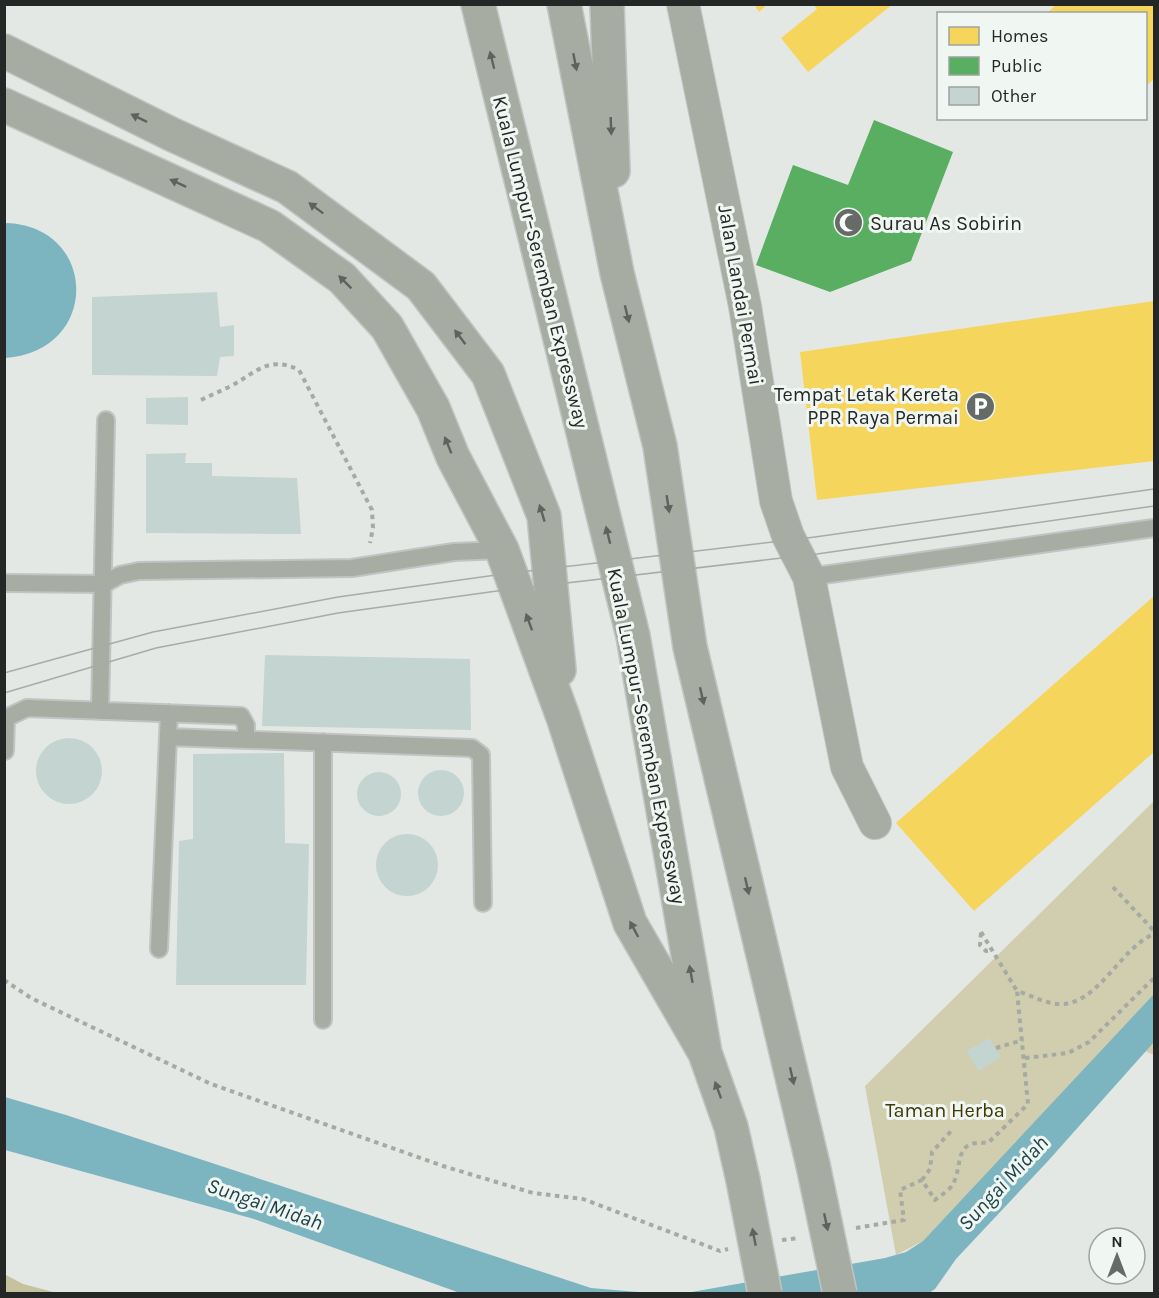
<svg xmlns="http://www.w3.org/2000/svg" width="1159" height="1298" font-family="Karla,sans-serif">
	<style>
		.green { fill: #d0ceaf }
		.forest { fill: #c5c29f }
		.water { fill: #7cb5c0 }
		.homes { fill: #f6d55c }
		.public { fill: #5aae61 }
		.building { fill: #c3d4d1 }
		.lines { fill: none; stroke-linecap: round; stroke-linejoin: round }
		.lane-casing { stroke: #c1c4c2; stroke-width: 20 }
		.street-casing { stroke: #c1c4c2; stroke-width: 34 }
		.highway-casing { stroke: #c1c4c2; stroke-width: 36 }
		.path { stroke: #a5aaa2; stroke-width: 4; stroke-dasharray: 4.5 4.5; stroke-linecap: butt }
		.lane { stroke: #a7ada2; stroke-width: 16 }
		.street { stroke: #a7ada2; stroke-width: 32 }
		.highway { stroke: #a6aca2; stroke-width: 33 }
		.tram { stroke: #a7aca5; stroke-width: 1.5 }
		.highway-bridge-casing { stroke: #c1c4c2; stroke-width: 36; stroke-linecap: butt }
		.highway-bridge { stroke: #a6aca2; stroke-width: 33 }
		.oneway { fill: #5e635d }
		.labels { text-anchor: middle; stroke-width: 6; stroke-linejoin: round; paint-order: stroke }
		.poi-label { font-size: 20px; fill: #242725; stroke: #f0f6f2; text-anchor: start }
		.street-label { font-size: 20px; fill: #242725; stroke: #f0f6f2 }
		.park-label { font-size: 20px; fill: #3f3804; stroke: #f0f6f2 }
		.water-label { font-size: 21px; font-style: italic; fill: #1d424a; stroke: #f0f6f2 }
	</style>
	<rect width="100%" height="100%" fill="#e3e8e5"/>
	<path class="green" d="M1154,801V1055L1115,1038L923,1241L896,1255L865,1086Z"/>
	<path class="forest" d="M4,1274L23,1284L57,1293H5Z"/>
	<path class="water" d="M5,223C98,225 102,351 5,358Z
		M1154,994V1042L1048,1161L956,1259L935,1289L929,1293L680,1294L885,1258L906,1252L923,1241Z
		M5,1097L66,1115L591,1288L650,1293H460L254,1219L5,1150Z"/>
	<path class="homes" d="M754,4H768L759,12Z
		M813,4H893L808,72L781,38L817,9Z
		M1057,4H1154V79L1146,86V14H1046Z
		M1154,301V461L817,500L800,352Z
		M1154,596V752L974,911L896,823Z"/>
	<path class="public" d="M874,120L953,152L911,261L830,292L756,265L793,165L848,185Z"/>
	<path class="building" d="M217,292L220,327L234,325V356L220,357L217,376L92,375V297Z
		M188,397V425L146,424V398Z
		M186,453L185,463H212V476L297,478L301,534L146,533V454Z
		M265,655L470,659L471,730L262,726Z
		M36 771a33 33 0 1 1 66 0a33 33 0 1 1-66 0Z
		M284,753L285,843L309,844L306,985H176L179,841L193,839V754Z
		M418 793a23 23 0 1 1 46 0a23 23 0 1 1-46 0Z
		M357 794a22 22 0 1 1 44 0a22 22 0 1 1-44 0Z
		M376 865a31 31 0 1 1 62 0a31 31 0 1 1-62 0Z
		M989,1038L1001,1057L979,1071L966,1051Z"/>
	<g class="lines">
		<defs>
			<path id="lane" d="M809,577L1154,528
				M4,583L104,584L120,575L139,571L352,568L454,552L502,550
				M100,711L106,420
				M168,737L472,748L481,755L483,903
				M323,742V1020
				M5,751L6,718L27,708L241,716L246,725V740
				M159,949L169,713"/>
			<path id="street" d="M683,4L745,306L776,501L788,536L809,577L847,767L875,823"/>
			<path id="highway" d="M478,4L633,636L705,1053L731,1127L743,1180
				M564,4L617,273L660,446L690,647L813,1165
				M607,4L613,171
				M4,51L171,134L287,187L421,286L488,374L544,516L559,670
				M4,105L269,226L342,278L387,327L433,408L453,457L502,550L563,717L630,923L705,1053"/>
		</defs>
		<use href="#lane" class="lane-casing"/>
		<use href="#street" class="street-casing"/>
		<use href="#highway" class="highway-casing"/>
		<path class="path" d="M201,400C211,395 221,391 231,386C257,372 269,355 299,370L372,510L373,528L370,543
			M1113,887L1154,931
			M981,932L1017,991
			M981,933L980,945L986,951L991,950
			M4,980L31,998L211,1084L443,1166L533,1193L583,1199L720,1251L728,1249
			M996,1048L1023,1040
			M1025,1058L1068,1053L1089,1042L1154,978
			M922,1180L930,1169L932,1152L953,1129
			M856,1228L904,1220L900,1190L922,1180L935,1200C940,1196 950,1190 953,1184C964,1163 952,1140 988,1143L1028,1104L1017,991C1030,995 1044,1003 1058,1004C1097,1007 1120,948 1154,934
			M782,1240L799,1238"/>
		<use href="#lane" class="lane"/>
		<use href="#street" class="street"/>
		<use href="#highway" class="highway"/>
		<path class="tram" d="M4,673L153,632L338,597L496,575L815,537L1154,489
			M4,693L156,648L338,613L497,591L817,554L1154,506"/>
		<defs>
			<path id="highway-bridge" d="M813,1165L840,1294
				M743,1180L765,1294"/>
		</defs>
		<use href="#highway-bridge" class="highway-bridge-casing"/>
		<use href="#highway-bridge" class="highway-bridge"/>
	</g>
	<defs><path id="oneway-solid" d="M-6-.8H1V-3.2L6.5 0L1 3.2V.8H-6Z" transform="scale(1.5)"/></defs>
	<g class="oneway">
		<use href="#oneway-solid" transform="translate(492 60) rotate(-104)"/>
		<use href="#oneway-solid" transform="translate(575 62) rotate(79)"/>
		<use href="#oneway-solid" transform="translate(139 118) rotate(-154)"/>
		<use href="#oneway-solid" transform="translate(611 126) rotate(88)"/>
		<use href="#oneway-solid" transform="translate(178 183) rotate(-155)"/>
		<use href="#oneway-solid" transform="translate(316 208) rotate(-143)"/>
		<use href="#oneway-solid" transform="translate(345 282) rotate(-135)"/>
		<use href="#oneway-solid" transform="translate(627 314) rotate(76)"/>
		<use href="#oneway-solid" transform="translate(460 337) rotate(-127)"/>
		<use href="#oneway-solid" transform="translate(448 445) rotate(-112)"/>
		<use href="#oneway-solid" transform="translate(668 504) rotate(81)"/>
		<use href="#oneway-solid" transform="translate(542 513) rotate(-107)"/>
		<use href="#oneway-solid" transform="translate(608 535) rotate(-104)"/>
		<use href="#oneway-solid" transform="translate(529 622) rotate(-110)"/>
		<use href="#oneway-solid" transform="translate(702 696) rotate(77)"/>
		<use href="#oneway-solid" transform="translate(747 886) rotate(77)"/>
		<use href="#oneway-solid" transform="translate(634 929) rotate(-118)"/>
		<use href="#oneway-solid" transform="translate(691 974) rotate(-100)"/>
		<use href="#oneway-solid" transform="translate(792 1076) rotate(77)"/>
		<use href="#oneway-solid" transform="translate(718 1090) rotate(-110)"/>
		<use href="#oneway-solid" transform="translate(826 1222) rotate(78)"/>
		<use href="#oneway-solid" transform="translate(754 1237) rotate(-101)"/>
	</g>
	<defs>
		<symbol id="mosque-disc" viewBox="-11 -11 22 22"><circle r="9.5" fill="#676b68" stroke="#f0f6f2"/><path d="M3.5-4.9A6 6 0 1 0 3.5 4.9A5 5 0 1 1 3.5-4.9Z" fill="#fff"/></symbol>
		<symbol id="parking-disc" viewBox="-11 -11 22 22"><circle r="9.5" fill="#676b68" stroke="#f0f6f2"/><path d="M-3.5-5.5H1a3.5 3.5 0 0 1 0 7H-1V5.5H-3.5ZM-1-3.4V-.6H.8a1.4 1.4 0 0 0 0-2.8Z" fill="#fff"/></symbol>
	</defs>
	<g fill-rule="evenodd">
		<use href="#mosque-disc" x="832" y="206" width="33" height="33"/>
		<use href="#parking-disc" x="964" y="390" width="33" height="33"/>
	</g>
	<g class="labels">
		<g class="poi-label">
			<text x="870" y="230">Surau As Sobirin</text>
			<text x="959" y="401" text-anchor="end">Tempat Letak Kereta<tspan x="959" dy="23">PPR Raya Permai</tspan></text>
		</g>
		<g class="street-label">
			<text transform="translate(541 262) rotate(76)" y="7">Kuala Lumpur–Seremban Expressway</text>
			<text transform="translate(741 295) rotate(80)" y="7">Jalan Landai Permai</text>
			<text transform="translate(647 736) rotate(79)" y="7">Kuala Lumpur–Seremban Expressway</text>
		</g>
		<g class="park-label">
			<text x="945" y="1117">Taman Herba</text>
		</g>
		<g class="water-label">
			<text transform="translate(1003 1183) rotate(-47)" y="7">Sungai Midah</text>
			<text transform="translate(265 1204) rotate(19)" y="7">Sungai Midah</text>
		</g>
	</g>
	<rect width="1159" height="1298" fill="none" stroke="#242725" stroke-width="12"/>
	<rect x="937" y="12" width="210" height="108" fill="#f0f6f2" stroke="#9ea3a0" stroke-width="1.5"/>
	<rect x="949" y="27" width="30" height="18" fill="#f6d55c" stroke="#9ea3a0" stroke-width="1.5"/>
	<text x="991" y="42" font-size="18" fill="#242725">Homes</text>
	<rect x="949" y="57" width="30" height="18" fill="#5aae61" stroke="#9ea3a0" stroke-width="1.5"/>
	<text x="991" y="72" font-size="18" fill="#242725">Public</text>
	<rect x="949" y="87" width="30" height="18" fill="#c3d4d1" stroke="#9ea3a0" stroke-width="1.5"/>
	<text x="991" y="102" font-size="18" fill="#242725">Other</text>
	<g transform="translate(1117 1256)"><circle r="28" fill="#f0f6f2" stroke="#9ea3a0" stroke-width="1.5"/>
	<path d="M0-4.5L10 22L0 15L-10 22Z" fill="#676b68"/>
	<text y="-9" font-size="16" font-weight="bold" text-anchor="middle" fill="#242725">N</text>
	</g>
</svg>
